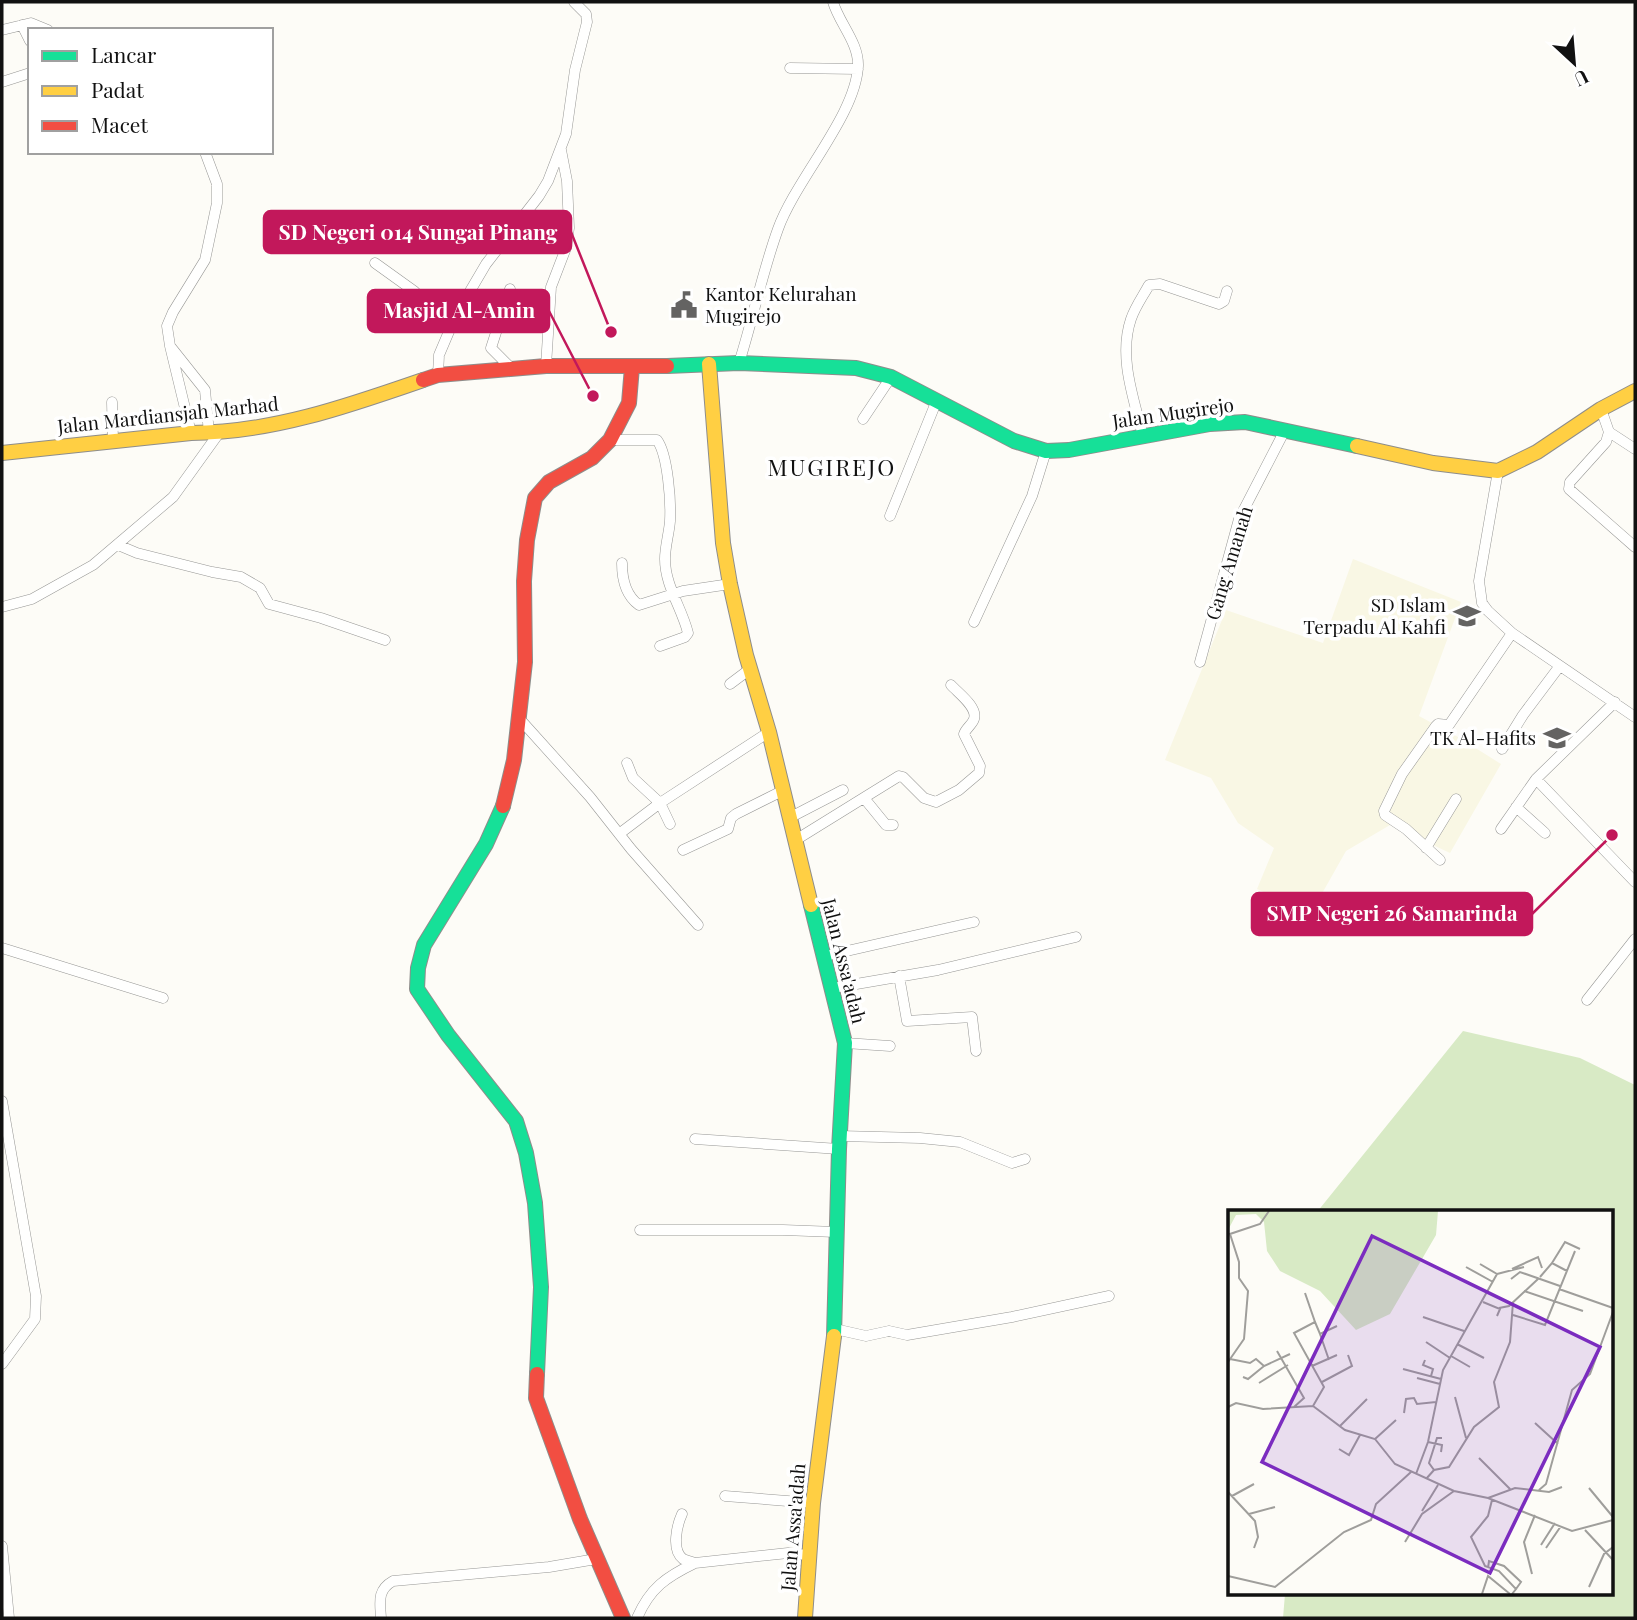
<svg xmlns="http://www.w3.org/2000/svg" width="1637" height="1620" font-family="'Playfair Display',serif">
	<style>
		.farmland { fill: #f9f7e4 }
		.forest { fill: #d8eac5 }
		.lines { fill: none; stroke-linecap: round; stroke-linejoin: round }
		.street-casing { stroke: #979795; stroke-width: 11 }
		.fast-casing { stroke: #8e8d8b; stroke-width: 16 }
		.slow-casing { stroke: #8e8d8b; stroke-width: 16 }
		.jam-casing { stroke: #8e8d8b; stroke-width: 16 }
		.street { stroke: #fffffe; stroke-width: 10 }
		.fast { stroke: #16e098; stroke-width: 14 }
		.slow { stroke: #ffcf43; stroke-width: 14 }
		.jam { stroke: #f24e42; stroke-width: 14 }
		.labels { text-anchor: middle; stroke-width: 7; stroke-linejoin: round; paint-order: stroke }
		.poi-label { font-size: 19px; fill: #111; stroke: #fff; text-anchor: end }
		.street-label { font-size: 19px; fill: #111; stroke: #fff }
		.quarter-label { font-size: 23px; letter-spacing: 2px; fill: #111; stroke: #fff }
		.inset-road { fill: none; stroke: #9f9e9b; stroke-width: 2 }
		.view { fill: #7b2cbf; fill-opacity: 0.15; stroke: #7b2cbf; stroke-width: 3.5 }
		.inset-edge { fill: none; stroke: #111; stroke-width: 3.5 }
		.leader { fill: none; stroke: #c2185b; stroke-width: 2.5 }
		.callout-dot { fill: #c2185b; stroke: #fff; stroke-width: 2.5 }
		.callout { fill: #c2185b; stroke: #c2185b; stroke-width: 2.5 }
		.callout-label { font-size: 21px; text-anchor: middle; font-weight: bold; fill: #fff }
	</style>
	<rect width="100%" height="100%" fill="#fdfcf7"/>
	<path class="farmland" d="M1353,559L1461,602L1419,716L1458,737L1501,764L1450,853L1390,825L1346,851L1311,913L1257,889L1274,848L1238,823L1211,778L1165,760L1226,610L1323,643Z"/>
	<path class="forest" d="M1463,1031L1580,1058L1635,1085V1618H1283L1285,1594H1611V1212H1317Z"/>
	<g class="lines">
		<defs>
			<path id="street" d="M22,25L30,41
				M2,30L31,23L48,30
				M790,68L858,69
				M2,82L30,73
				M375,263L414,291L451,328
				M510,289L491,348L512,369
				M170,346L205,390L209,433
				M739,363C753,319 762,273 778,229C796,179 856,115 858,66C859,43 839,23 833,2
				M546,366L551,287L566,248L569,228L567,181L561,150
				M438,375L439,355L456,315L486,264L539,196L548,181L566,134L575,70L587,22L586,14L574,2
				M112,402L113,441
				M1601,409L1609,432L1606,442L1570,482L1569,489L1635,547
				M863,419L891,377
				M1609,432L1635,449
				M191,433L170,346L167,326L173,312L205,260L217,203V184L205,152
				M1143,436C1134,399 1118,357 1131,319C1135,307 1143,296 1149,285L1160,284L1219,304L1224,301L1227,291
				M610,440H657C668,455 671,502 670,521C669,534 665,546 665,559C665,586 682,608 688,633L685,637L660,646
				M1498,471L1479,581L1482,603L1488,611L1512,633L1635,717
				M890,516L937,400
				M118,545L137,553L212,572L241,577L260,588L269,604L321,618L385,640
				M622,563C622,579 625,595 639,605L683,591L730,584
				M2,607L32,599L93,565L173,497L219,433
				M974,622L1032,496L1046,451
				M1200,662L1239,519L1285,430
				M730,684L750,669
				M518,717L590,797L631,849L698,925
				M1502,749L1523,715L1559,667
				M1536,779L1635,882
				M864,798L886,825H893
				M1516,807L1545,833
				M789,818L843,790
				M670,824L660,803L769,732
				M1501,829L1536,779L1615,702
				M619,834L660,803L633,778L627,763
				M794,841L899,776L903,777L924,798L936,802L959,790L979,773L980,766L964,734C966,728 972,725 974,719C978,707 958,693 951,685
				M1426,848L1456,799
				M683,850L728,829L731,818L736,814L782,791
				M1440,860L1406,829L1385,815L1384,811L1402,774L1436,726L1438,724L1449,725L1512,633
				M2,948L163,998
				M825,956L974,922
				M899,976L907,1021L972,1017L976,1051
				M833,988L938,970L1076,937
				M1587,1000L1635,939
				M845,1043L890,1046
				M2,1101L36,1296L35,1319L2,1364
				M840,1136L920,1138L960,1142L1012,1163L1025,1159
				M695,1139L839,1149
				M640,1230H783L836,1232
				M835,1329L866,1336L889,1331L907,1335L1012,1317L1109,1296
				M725,1496L813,1503
				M682,1514C677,1525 671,1550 683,1559C687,1561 691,1561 695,1563L788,1553L807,1555
				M2,1546L9,1618
				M381,1618C380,1602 377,1590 393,1581L549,1567L596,1559
				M637,1618C650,1588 666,1577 695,1563"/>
			<path id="fast" d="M667,366L739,363L856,368L891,377L1014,441L1046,451L1069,450L1210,424L1245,422L1357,446
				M503,806L486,844L424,945L418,968L417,989L448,1035L516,1121L526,1153L535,1203L541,1287L537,1374
				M811,905L845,1043L839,1149L834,1336"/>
			<path id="slow" d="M709,364L723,543L730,584L746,655L769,732L811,905
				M1357,446L1433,463L1498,471L1537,452L1601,409L1635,391
				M2,453L191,433C271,433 348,406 423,380
				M805,1618L813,1503L834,1336"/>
			<path id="jam" d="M423,380L438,375L546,366H667
				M503,806L514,760L525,662L524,581L527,540L535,498L549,482L592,458L610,440L629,403L632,367
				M537,1374L536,1398L580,1519L623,1618"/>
		</defs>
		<use href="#street" class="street-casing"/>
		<use href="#fast" class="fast-casing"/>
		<use href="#slow" class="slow-casing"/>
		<use href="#jam" class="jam-casing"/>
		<use href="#street" class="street"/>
		<use href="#fast" class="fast"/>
		<use href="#slow" class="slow"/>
		<use href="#jam" class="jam"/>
	</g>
	<defs>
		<symbol id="civic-bare" viewBox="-9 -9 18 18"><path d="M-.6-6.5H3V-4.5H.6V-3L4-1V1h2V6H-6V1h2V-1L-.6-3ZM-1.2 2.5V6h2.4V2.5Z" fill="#646362" stroke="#fff" stroke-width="2.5" paint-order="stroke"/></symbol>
		<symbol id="school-bare" viewBox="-9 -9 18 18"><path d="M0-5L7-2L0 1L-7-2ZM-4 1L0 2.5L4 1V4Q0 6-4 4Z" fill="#646362" stroke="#fff" stroke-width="2.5" paint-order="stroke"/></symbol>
	</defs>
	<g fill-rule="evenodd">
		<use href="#civic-bare" x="665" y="286" width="38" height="38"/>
		<use href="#school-bare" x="1448" y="597" width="38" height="38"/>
		<use href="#school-bare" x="1538" y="719" width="38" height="38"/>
	</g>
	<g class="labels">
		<g class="poi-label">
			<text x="705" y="301" text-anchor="start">Kantor Kelurahan<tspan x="705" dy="22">Mugirejo</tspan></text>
			<text x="1446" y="612">SD Islam<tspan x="1446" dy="22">Terpadu Al Kahfi</tspan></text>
			<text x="1536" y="745">TK Al-Hafits</text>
		</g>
		<g class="street-label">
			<text transform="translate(1173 413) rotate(-8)" y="7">Jalan Mugirejo</text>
			<text transform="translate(168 415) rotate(-6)" y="7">Jalan Mardiansjah Marhad</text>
			<text transform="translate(1229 563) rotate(-73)" y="7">Gang Amanah</text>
			<text transform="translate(844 961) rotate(76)" y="7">Jalan Assa'adah</text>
			<text transform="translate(793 1527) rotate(-85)" y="7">Jalan Assa'adah</text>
		</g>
		<g class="quarter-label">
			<text x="832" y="476">MUGIREJO</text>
		</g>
	</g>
	<g transform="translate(1228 1210)">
		<rect width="385" height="385" fill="#fdfcf7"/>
		<path d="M0,1H210L208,25L162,104L128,120L92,81L52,61L39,41L36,12L28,4L8,5L0,20Z" fill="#d8eac5"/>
		<path class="inset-road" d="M324,53L337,32L352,39M238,57L265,72M284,59L310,47L314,58M269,64L296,57M312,67L324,53L339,61M283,69L292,62L332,76M331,79L385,98M296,81L355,101M77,83L87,112L66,123L96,177L85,196M255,92L272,99L269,106M271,98L281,96L310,69M285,105L317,115L347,41M195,107L236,121M87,112L92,124L109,116M92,124L101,150M198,132L222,148M229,134L256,148M49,141L76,188L66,197M223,146L242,157M2,149L22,153L28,149L36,156M197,150L195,155L205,159L203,166M0,152L16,129L20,81L11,68V52L2,24L32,14L41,1M84,156L109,145M175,159L213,169M15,167L20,169L36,156L62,144M189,168L212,174M94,172L124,156L120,145M31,173L60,155M227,187L238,228M0,197L8,193L35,199L85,196L117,220L147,229L167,254L226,281L260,288L344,321L385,310M176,203L178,189L186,188L189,194L208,192M307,213L330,234M112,216L139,189M147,229L168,210M200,232L214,235L213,242M111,239L121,245L132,225M251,248L282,279M206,260L201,253L209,228H214M188,264L200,232L215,160L269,64L252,54M198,269L206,260L221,257L246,217L271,197L266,172L282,132L285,92M361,278L385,307M311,280L318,274L344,180L362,164L385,102M0,282L27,311L30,327L26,338M4,286L26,274M260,288L287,278L321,282L334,277M264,290L260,306L243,327L257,356L271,361L288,379L284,384M194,301L210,275M21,304L47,297M357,320L385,350M177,332L194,304L226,281M313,335L327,313M318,338L333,316M260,358L261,351L276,356L293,372L288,379M304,364L296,332L307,305M0,366L47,377L116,322L143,310L148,294L183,262M361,377L376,344L385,337M254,384L260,366L282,384"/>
		<path class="view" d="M144,26L372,137L262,363L34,252Z"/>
		<rect width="385" height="385" class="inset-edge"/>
	</g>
	<path class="leader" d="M611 332L571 232M593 396L549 311M1612 835L1532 914"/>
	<g class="callout-dot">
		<circle cx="611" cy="332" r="7"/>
		<circle cx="593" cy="396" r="7"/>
		<circle cx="1612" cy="835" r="7"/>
	</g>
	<g class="callout">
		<rect x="264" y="211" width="307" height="42" rx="7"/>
		<rect x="368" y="290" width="181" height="42" rx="7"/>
		<rect x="1252" y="893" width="280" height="42" rx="7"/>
	</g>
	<g class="callout-label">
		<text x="418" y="240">SD Negeri 014 Sungai Pinang</text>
		<text x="459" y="318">Masjid Al-Amin</text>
		<text x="1392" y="921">SMP Negeri 26 Samarinda</text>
	</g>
	<rect width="1637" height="1620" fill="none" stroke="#111111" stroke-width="7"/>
	<rect x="28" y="28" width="245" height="126" fill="#ffffff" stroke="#a0a0a0" stroke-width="2"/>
	<rect x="42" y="51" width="35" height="10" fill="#16e098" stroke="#a0a0a0" stroke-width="2"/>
	<text x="91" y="63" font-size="21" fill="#111111">Lancar</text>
	<rect x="42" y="86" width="35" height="10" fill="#ffcf43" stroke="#a0a0a0" stroke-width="2"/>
	<text x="91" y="98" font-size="21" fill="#111111">Padat</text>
	<rect x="42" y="121" width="35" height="10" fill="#f24e42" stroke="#a0a0a0" stroke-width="2"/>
	<text x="91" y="133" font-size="21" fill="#111111">Macet</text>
	<g transform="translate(1574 63) rotate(154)" stroke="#ffffff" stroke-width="5" paint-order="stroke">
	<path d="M0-5L12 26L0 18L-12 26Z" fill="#111111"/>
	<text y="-10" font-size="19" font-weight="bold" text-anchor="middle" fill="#111111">U</text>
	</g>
</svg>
